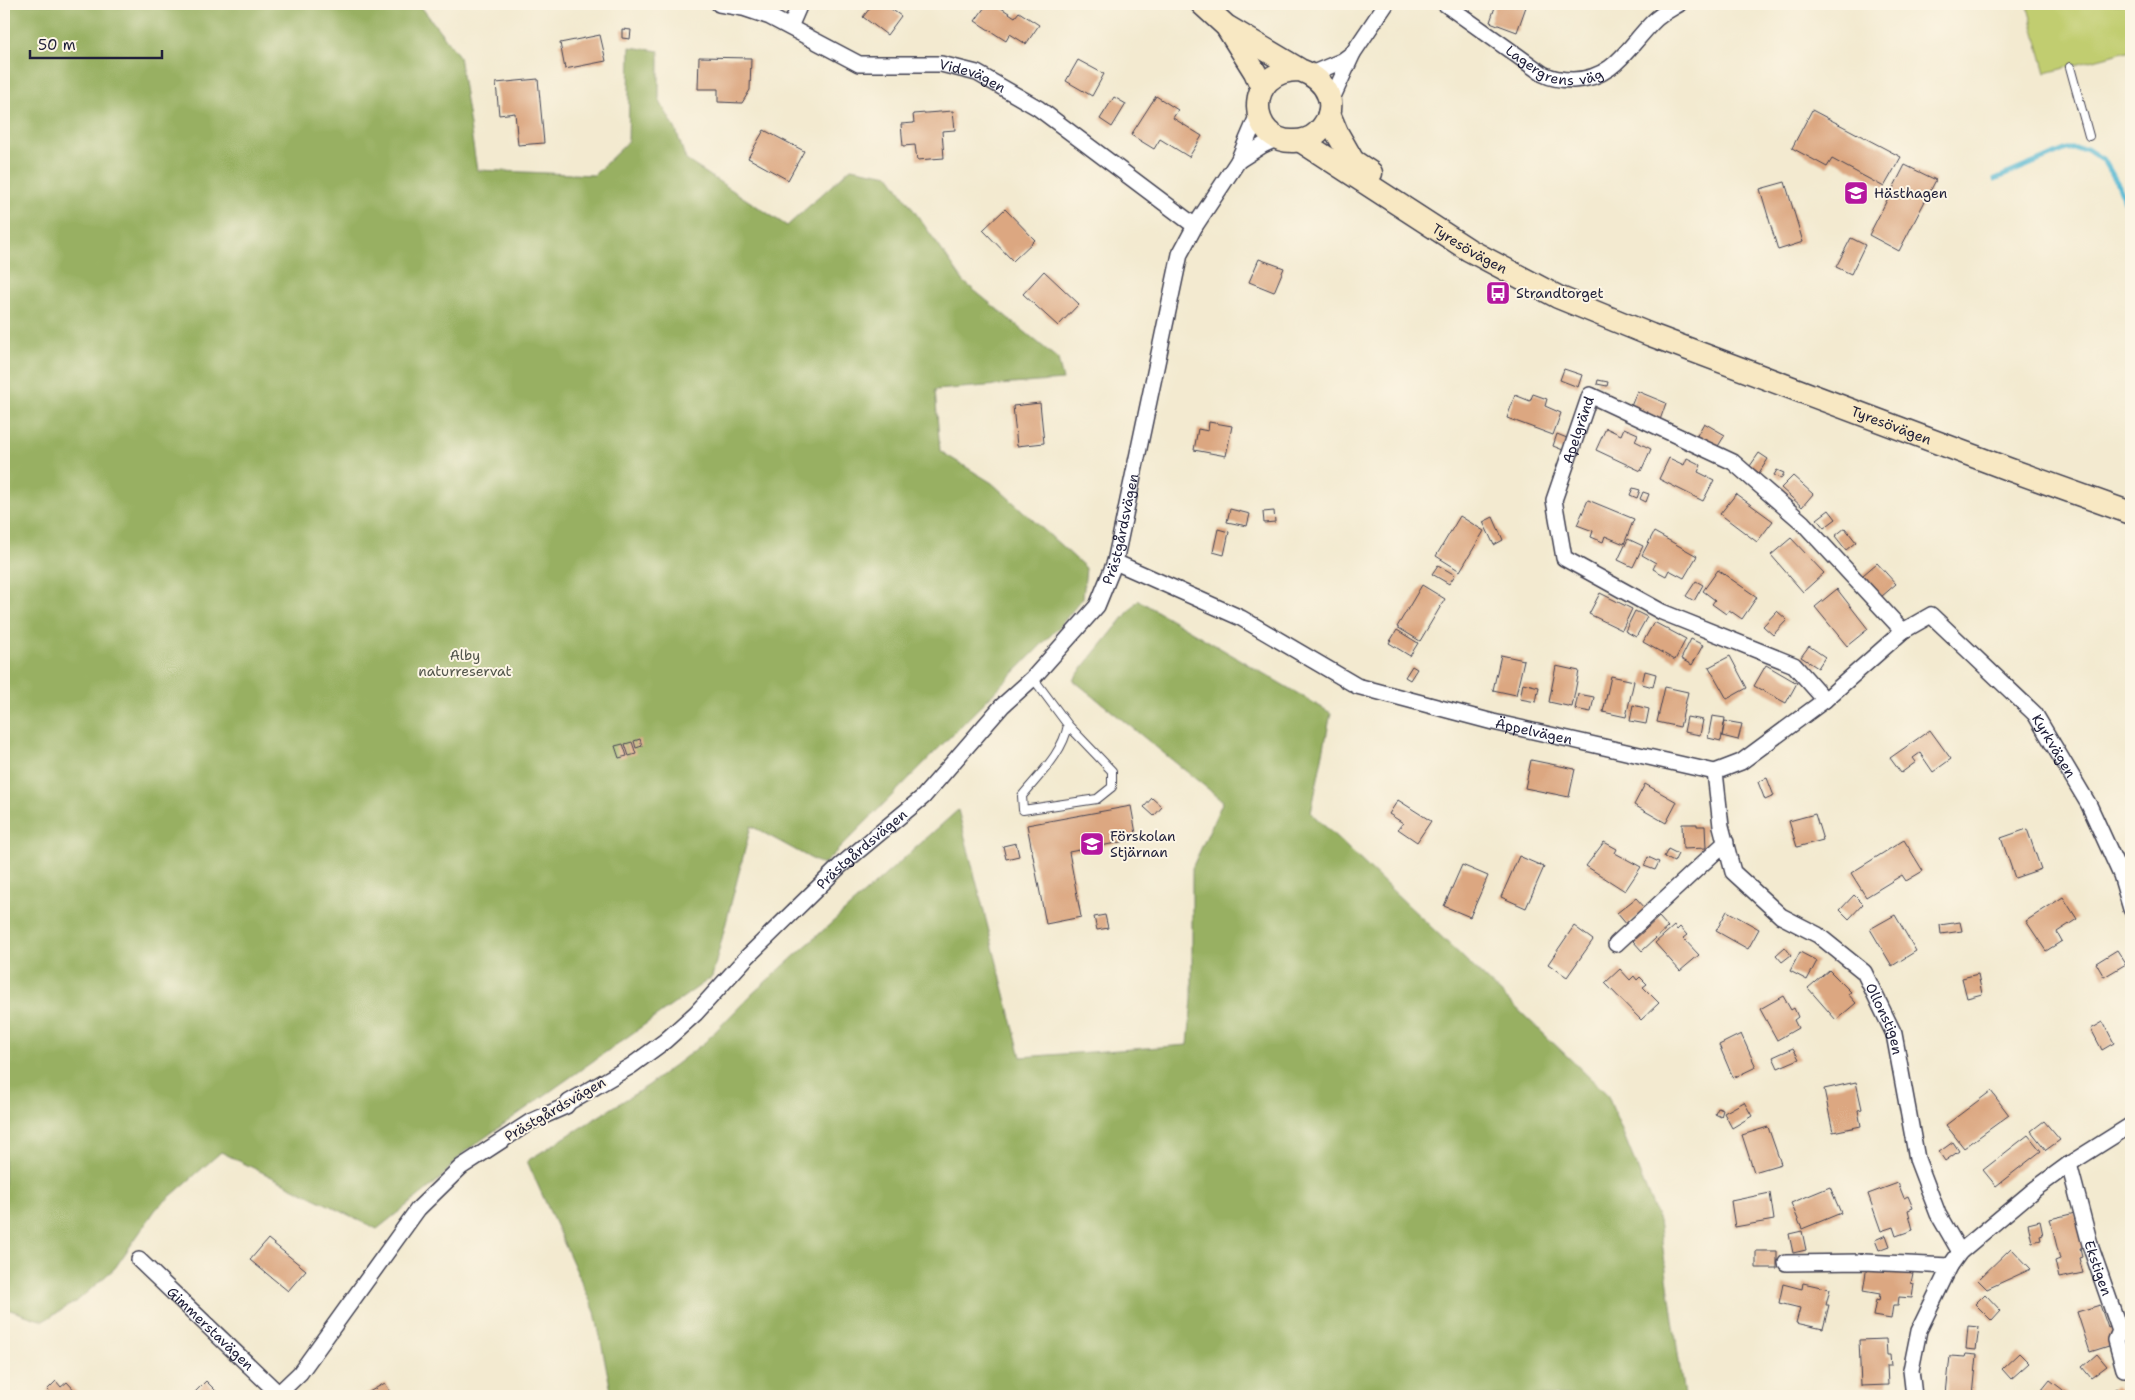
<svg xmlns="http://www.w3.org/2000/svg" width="2135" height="1400" font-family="'Shantell Sans',sans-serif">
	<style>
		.green { fill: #c1cd6f; stroke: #727855 }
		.forest { fill: #98b062; stroke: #5d694e }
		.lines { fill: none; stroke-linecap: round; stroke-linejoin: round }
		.stream { stroke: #55b8d3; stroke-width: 5 }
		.building { fill: #dca781 }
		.lane-casing { stroke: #414051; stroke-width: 10 }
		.street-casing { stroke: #414051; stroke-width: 18 }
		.secondary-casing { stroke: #414051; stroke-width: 25 }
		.lane { stroke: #fff; stroke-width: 8 }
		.street { stroke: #fff; stroke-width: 15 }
		.secondary { stroke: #f8e8c3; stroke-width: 22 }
		.labels { text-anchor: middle; stroke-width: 4; stroke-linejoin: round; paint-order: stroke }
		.street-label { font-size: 14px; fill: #22223b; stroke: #fcf5e5 }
		.poi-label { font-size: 14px; fill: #22223b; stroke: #fcf5e5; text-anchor: start }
		.park-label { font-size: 14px; fill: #52554b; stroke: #fcf5e5 }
	</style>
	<rect width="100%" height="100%" fill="#fcf5e5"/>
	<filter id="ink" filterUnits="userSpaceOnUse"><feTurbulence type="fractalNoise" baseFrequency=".02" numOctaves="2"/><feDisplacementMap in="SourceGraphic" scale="10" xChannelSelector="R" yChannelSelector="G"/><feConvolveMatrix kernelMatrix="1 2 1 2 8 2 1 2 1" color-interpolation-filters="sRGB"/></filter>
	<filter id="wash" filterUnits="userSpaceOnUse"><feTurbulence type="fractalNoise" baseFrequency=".0096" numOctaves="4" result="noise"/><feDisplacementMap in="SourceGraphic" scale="20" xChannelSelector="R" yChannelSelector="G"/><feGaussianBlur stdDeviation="1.12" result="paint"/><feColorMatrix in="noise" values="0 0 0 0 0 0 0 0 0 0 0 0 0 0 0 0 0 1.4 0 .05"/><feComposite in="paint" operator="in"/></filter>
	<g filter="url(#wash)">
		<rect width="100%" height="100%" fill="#f3ead0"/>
		<path class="green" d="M2027,4H2131V50L2046,73Z"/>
		<path class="forest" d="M4,4H419L459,56L477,170L594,175L628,142L630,47L659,51V100L676,130L686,160L787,226L851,168L889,175L964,282L1058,359L1063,380L935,390L940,451L992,483L1086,568L1083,598L1059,627L823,865L751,826L712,977L463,1153L439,1180L377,1229L221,1152L156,1209L115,1268L77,1301L43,1321L4,1308Z
			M1138,600L1331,713L1311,813L1607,1094L1659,1221L1684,1396H612L595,1312L527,1161L649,1085L705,1042L752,994L958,810L1021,1057L1188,1045L1192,999V868L1223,801L1073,680Z"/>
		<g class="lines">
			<path class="stream" d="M1995,179L2067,149H2087L2104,160L2119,186L2131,217"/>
		</g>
		<g id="blocks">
			<path class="building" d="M873,4H884L901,16L887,35L863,17Z
				M987,4H995L1015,17L1019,12L1039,25L1026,44L1010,34L1006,41L975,21Z
				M1496,4H1527L1517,32L1490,22Z
				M622,29L631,30L630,39L622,38Z
				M600,35L606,61L565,69L560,43Z
				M699,57L751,58L750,90L742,103L718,102V89H698Z
				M1078,60L1104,74L1092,96L1066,81Z
				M538,79L544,143L518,145L515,113L499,115L496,83Z
				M1156,96L1178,110L1173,118L1202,136L1189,157L1160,139L1154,149L1131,135Z
				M1114,97L1126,104L1112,127L1100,119Z
				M1812,110L1901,157L1884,187L1832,159L1827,167L1792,148Z
				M953,111L955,130L942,131L944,158L917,160L915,145L903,146L901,124L914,123L913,114Z
				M764,130L804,151L788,180L748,158Z
				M1905,165L1936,180L1899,251L1869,235Z
				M1785,182L1803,242L1778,250L1760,189Z
				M1005,209L1035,240L1013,261L983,230Z
				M1851,238L1865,245L1851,274L1836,267Z
				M1259,259L1284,268L1274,292L1249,282Z
				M1044,271L1079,304L1058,326L1023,294Z
				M1564,369L1582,375L1578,387L1560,380Z
				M1598,380L1608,382L1607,386L1597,384Z
				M1637,391L1666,403L1660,420L1630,409Z
				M1533,394L1547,399L1545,406L1561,413L1553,435L1507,418L1515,395L1530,401Z
				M1040,403L1044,443L1017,446L1013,406Z
				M1209,422L1232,426L1226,456L1194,450L1198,429L1208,431Z
				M1704,423L1725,435L1715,451L1695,439Z
				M1606,428L1621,435L1624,428L1638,434L1635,441L1651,449L1641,471L1596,450Z
				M1557,434L1567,438L1563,450L1553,446Z
				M1759,453L1768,459L1759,473L1750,466Z
				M1669,458L1684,465L1687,458L1701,465L1698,472L1714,480L1703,501L1659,479Z
				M1777,470L1784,473L1781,479L1774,475Z
				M1793,476L1813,494L1802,507L1781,488Z
				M1633,488L1640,490L1637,498L1630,495Z
				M1643,492L1649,494L1646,502L1640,499Z
				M1736,494L1773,521L1757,542L1720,514Z
				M1588,500L1634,519L1624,544L1605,536L1603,542L1591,537L1593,531L1577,525Z
				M1230,509L1250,514L1247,526L1227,522Z
				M1829,510L1836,519L1824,528L1817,519Z
				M1274,511L1275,522L1264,523L1263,512Z
				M1460,516L1484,531L1460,571L1436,556Z
				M1493,517L1503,540L1494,545L1483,522Z
				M1845,528L1856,542L1846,550L1835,536Z
				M1218,529L1229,532L1224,555L1213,552Z
				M1654,532L1697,556L1684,578L1669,570L1666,576L1653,569L1656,563L1642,555Z
				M1791,538L1824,573L1803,592L1771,555Z
				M1628,539L1643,546L1633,567L1618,560Z
				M1877,563L1896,584L1881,597L1863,575Z
				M1438,565L1455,575L1449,584L1432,574Z
				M1718,570L1757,597L1742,619L1729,610L1726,614L1712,604L1715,600L1703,591Z
				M1696,581L1703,585L1694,601L1686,596Z
				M1422,585L1445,599L1420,641L1397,627Z
				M1837,589L1868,629L1847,646L1815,607Z
				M1600,593L1632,609L1622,630L1589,614Z
				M1635,611L1647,617L1636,637L1625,631Z
				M1777,611L1787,620L1773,635L1763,626Z
				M1654,622L1686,639L1675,660L1643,642Z
				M1397,630L1418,643L1410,656L1389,643Z
				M1691,639L1703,645L1692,665L1681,659Z
				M1809,646L1825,657L1818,668L1801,657Z
				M1501,655L1524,660L1516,695L1493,690Z
				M1730,656L1747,688L1727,699L1709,667Z
				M1766,665L1797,683L1786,703L1754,686Z
				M1412,666L1417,669L1410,680L1405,677Z
				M1556,666L1579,671L1572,707L1549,702Z
				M1645,671L1656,674L1653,687L1642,684Z
				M1611,676L1634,681L1626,717L1603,712Z
				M1523,683L1539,687L1536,702L1520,699Z
				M1665,687L1688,692L1680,727L1657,722Z
				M1578,694L1594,697L1591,712L1575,709Z
				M1633,705L1649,709L1646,724L1630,721Z
				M1712,716L1725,718L1721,741L1708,738Z
				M1687,717L1703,720L1700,735L1684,732Z
				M1725,721L1742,724L1738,740L1722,736Z
				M1930,730L1951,759L1933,772L1920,753L1913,758L1916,762L1901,773L1890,758Z
				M640,739L642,746L636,748L634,741Z
				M632,742L636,754L629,756L625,744Z
				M623,744L627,756L619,758L615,746Z
				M1531,760L1575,769L1569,797L1525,788Z
				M1767,778L1774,796L1765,800L1758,782Z
				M1645,784L1677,802L1666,823L1634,805Z
				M1152,798L1162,807L1154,816L1144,807Z
				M1398,800L1431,821L1417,842L1398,829L1403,823L1389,814Z
				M1131,806L1137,839L1069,852L1081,917L1046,924L1027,825Z
				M1815,814L1823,840L1797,847L1789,821Z
				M1682,824H1697V826H1705L1706,848L1683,849Z
				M2027,829L2041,869L2015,878L2001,838Z
				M1904,840L1923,871L1906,881L1902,875L1866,897L1851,873Z
				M1604,842L1617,849L1615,853L1641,867L1625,891L1586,866Z
				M1016,843L1019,856L1006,859L1003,846Z
				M1668,849L1678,854L1674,862L1664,857Z
				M1519,856L1544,867L1526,908L1501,897Z
				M1648,857L1659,862L1655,870L1644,866Z
				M1462,865L1488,876L1470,917L1444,906Z
				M1854,895L1863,904L1849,919L1840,910Z
				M2063,897L2077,919L2057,932L2062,941L2046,951L2026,921Z
				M1636,898L1646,909L1627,925L1617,913Z
				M1727,911L1759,929L1748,949L1716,931Z
				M1105,915L1108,928L1097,930L1094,917Z
				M1895,915L1916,951L1892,966L1870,929Z
				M1659,917L1668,927L1642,951L1633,941Z
				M1960,922L1962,931L1941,934L1940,925Z
				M1574,926L1593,940L1567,977L1548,964Z
				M1674,926L1677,930L1680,927L1687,935L1683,938L1699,955L1680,971L1655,943Z
				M1785,947L1791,955L1782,962L1776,955Z
				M2117,950L2126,964L2104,977L2096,963Z
				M1800,952L1817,961L1807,980L1790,971Z
				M1620,969L1630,980L1634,976L1637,980L1640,977L1647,984L1643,987L1659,1003L1641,1020L1605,983Z
				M1829,970L1851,992L1848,994L1856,1003L1836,1020L1808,988Z
				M1978,974L1982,994L1967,998L1962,978Z
				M1783,996L1791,1010L1794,1008L1798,1017L1794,1020L1798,1028L1777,1040L1760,1009Z
				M2103,1022L2114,1043L2102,1050L2091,1029Z
				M1741,1034L1756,1067L1733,1078L1719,1045Z
				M1793,1048L1799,1059L1778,1068L1773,1057Z
				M1856,1082L1862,1109L1858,1110L1861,1126L1833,1132L1824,1089Z
				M1991,1091L2009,1115L1964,1148L1946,1125Z
				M1744,1102L1752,1116L1732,1128L1724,1113Z
				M1718,1108L1723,1110L1721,1117L1715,1114Z
				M2044,1121L2060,1140L2046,1150L2031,1131Z
				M1768,1127L1781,1164L1754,1172L1742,1135Z
				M2028,1135L2041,1151L1996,1186L1983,1170Z
				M1953,1142L1959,1151L1945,1161L1939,1152Z
				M1898,1183L1904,1198L1908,1196L1913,1208L1908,1210L1913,1230L1896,1236L1893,1227L1881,1231L1868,1194Z
				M1830,1187L1841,1213L1802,1229L1791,1203Z
				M1770,1193L1774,1220L1735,1227L1731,1201Z
				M2075,1213L2087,1248L2080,1249L2082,1257L2079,1258L2083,1273L2059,1278L2055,1261L2060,1259L2050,1219Z
				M2040,1221L2043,1235L2040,1236L2041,1240L2032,1242L2028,1224Z
				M1802,1231L1806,1250L1793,1253L1789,1234Z
				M1886,1235L1890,1246L1879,1250L1875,1240Z
				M268,1239L306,1270L288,1291L250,1260Z
				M2011,1248L2031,1269L1987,1289L1978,1280Z
				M1756,1251H1777V1268H1756Z
				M1867,1266L1913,1273L1911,1283L1914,1284L1912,1298L1899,1297L1898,1305H1893L1891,1319L1873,1316L1876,1300L1879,1301L1880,1294L1863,1291Z
				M1803,1283L1830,1289L1826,1305H1829L1823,1329L1796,1323L1800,1308L1779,1303L1783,1284L1802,1289Z
				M1985,1294L2001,1311L1992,1321L1975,1304Z
				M2100,1305L2108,1328L2113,1326L2115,1344L2090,1352L2077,1312Z
				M1968,1326L1979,1327L1976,1350L1966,1349Z
				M1886,1339L1887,1355H1890L1891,1366H1887L1888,1385L1861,1386L1859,1340Z
				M2019,1353L2029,1363L2011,1379L2002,1369Z
				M1966,1354L1977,1355L1973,1396L1946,1394L1950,1356L1965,1357Z
				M2097,1354L2107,1366L2091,1378L2082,1367Z
				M2050,1380L2067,1393L2064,1396H2037Z
				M56,1381L61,1387L67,1382L80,1396H51L52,1395L47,1390Z
				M206,1381L221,1396H191Z
				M385,1383L393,1396H362Z
				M2116,1388L2124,1396H2106Z"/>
		</g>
	</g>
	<g filter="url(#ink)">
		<use href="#blocks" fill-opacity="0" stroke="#414051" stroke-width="1"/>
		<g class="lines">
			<defs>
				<path id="lane" d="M2070,67L2089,136
					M1033,678L1068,725L1112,771V787L1097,799L1023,810L1022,796C1039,775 1063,753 1068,725"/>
				<g id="street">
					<path id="s1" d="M719,4L743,8L770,17L859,64H941L977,73L1038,108L1195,226"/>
					<path id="s2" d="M1445,4L1543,74C1553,79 1563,80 1573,80C1615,79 1628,46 1654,21C1661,14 1671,9 1679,4"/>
					<path d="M790,27L800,4"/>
					<path d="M1311,74L1342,61L1353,53"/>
					<path d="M1330,103L1353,53L1386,4"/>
					<path d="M1238,161L1263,145L1278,138"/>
					<path id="s3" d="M1115,562L1241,618L1357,686L1493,722L1715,772L1741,762L1825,700L1903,631L1931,615L2035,714L2089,805L2121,875L2131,909"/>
					<path id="s4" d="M1825,700L1794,665L1662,612L1564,558L1554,500L1590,395L1733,462L1803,523L1903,631"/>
					<path id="s5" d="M1715,772L1721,826L1733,872L1781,916L1818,935L1864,972L1894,1034L1917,1159L1938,1214L1960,1252"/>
					<path d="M1616,944L1726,842"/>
					<path id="s6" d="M2069,1164L2091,1248L2120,1331L2116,1340L2124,1369"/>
					<path id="s7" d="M139,1260L281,1396"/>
					<path d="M1786,1263L1864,1262L1950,1266"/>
					<path id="s8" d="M276,1396L300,1373L418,1209L461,1167L530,1122L566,1106L569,1102L631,1066L665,1041L696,1013L747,957L840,866L923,797L1002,706L1033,678L1097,606L1115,562L1180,254L1195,226L1238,161L1258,114"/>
					<path d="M1914,1396L1911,1370L1919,1330L1950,1266L1960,1252L2035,1189L2069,1164L2131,1125"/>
				</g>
				<g id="secondary">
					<path d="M1202,4L1226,26L1300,70C1328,80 1342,108 1318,132C1312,138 1302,141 1294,141C1248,143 1242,69 1300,70"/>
					<path d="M1228,29L1255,72L1262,88"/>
					<path d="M1329,114L1337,133L1353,161L1371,173"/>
					<path id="s9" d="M1301,141L1469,250L1558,297L1651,335L2008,469L2131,513"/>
				</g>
			</defs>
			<use href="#lane" class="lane-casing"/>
			<use href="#street" class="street-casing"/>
			<use href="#secondary" class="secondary-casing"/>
			<use href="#lane" class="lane"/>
			<use href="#street" class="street"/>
			<use href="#secondary" class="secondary"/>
		</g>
	</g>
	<defs>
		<symbol id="school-square" viewBox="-11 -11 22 22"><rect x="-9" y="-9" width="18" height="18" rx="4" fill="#b5179e" stroke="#fcf5e5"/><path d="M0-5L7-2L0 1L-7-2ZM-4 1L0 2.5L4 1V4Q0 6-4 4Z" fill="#fff"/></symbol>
		<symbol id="bus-square" viewBox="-11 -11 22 22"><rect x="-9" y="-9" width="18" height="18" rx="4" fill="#b5179e" stroke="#fcf5e5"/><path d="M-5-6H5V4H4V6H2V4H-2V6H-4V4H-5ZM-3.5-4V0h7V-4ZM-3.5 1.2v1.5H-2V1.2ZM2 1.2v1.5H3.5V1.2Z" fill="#fff"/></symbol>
	</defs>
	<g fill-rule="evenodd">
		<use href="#school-square" x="1842" y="179" width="28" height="28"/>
		<use href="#bus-square" x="1484" y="279" width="28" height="28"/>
		<use href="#school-square" x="1078" y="830" width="28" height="28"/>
	</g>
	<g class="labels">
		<g class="street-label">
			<text dy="5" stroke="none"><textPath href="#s2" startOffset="129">Lagergrens väg</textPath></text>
			<text dy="5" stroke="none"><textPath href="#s1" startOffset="269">Videvägen</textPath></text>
			<text dy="5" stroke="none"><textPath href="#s9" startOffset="200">Tyresövägen</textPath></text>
			<text dy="5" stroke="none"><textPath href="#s9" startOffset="658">Tyresövägen</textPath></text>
			<text dy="5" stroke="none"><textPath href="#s4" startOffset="434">Apelgränd</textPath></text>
			<text dy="5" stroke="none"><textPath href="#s8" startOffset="1231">Prästgårdsvägen</textPath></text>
			<text dy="5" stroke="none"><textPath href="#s3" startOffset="455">Äppelvägen</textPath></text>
			<text dy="5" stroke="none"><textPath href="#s3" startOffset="1090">Kyrkvägen</textPath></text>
			<text dy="5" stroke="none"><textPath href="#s8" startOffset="811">Prästgårdsvägen</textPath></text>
			<text dy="5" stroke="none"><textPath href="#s5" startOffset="319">Ollonstigen</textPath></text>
			<text transform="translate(555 1109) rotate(-30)" y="5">Prästgårdsvägen</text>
			<text dy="5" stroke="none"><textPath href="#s6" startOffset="108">Ekstigen</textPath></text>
			<text dy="5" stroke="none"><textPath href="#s7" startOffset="99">Gimmerstavägen</textPath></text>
		</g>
		<g class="poi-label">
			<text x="1874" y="198">Hästhagen</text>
			<text x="1516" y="298">Strandtorget</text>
			<text x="1110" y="841">Förskolan<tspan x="1110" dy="16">Stjärnan</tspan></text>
		</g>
		<g class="park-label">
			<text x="465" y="660">Alby<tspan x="465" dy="16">naturreservat</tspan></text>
		</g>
	</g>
	<rect width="2135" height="1400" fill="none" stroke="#fcf5e5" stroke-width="20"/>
	<path d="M30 50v8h132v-8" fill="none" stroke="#22223b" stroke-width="2.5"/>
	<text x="38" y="50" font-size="15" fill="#22223b" stroke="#fcf5e5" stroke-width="4" paint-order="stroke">50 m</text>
</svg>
